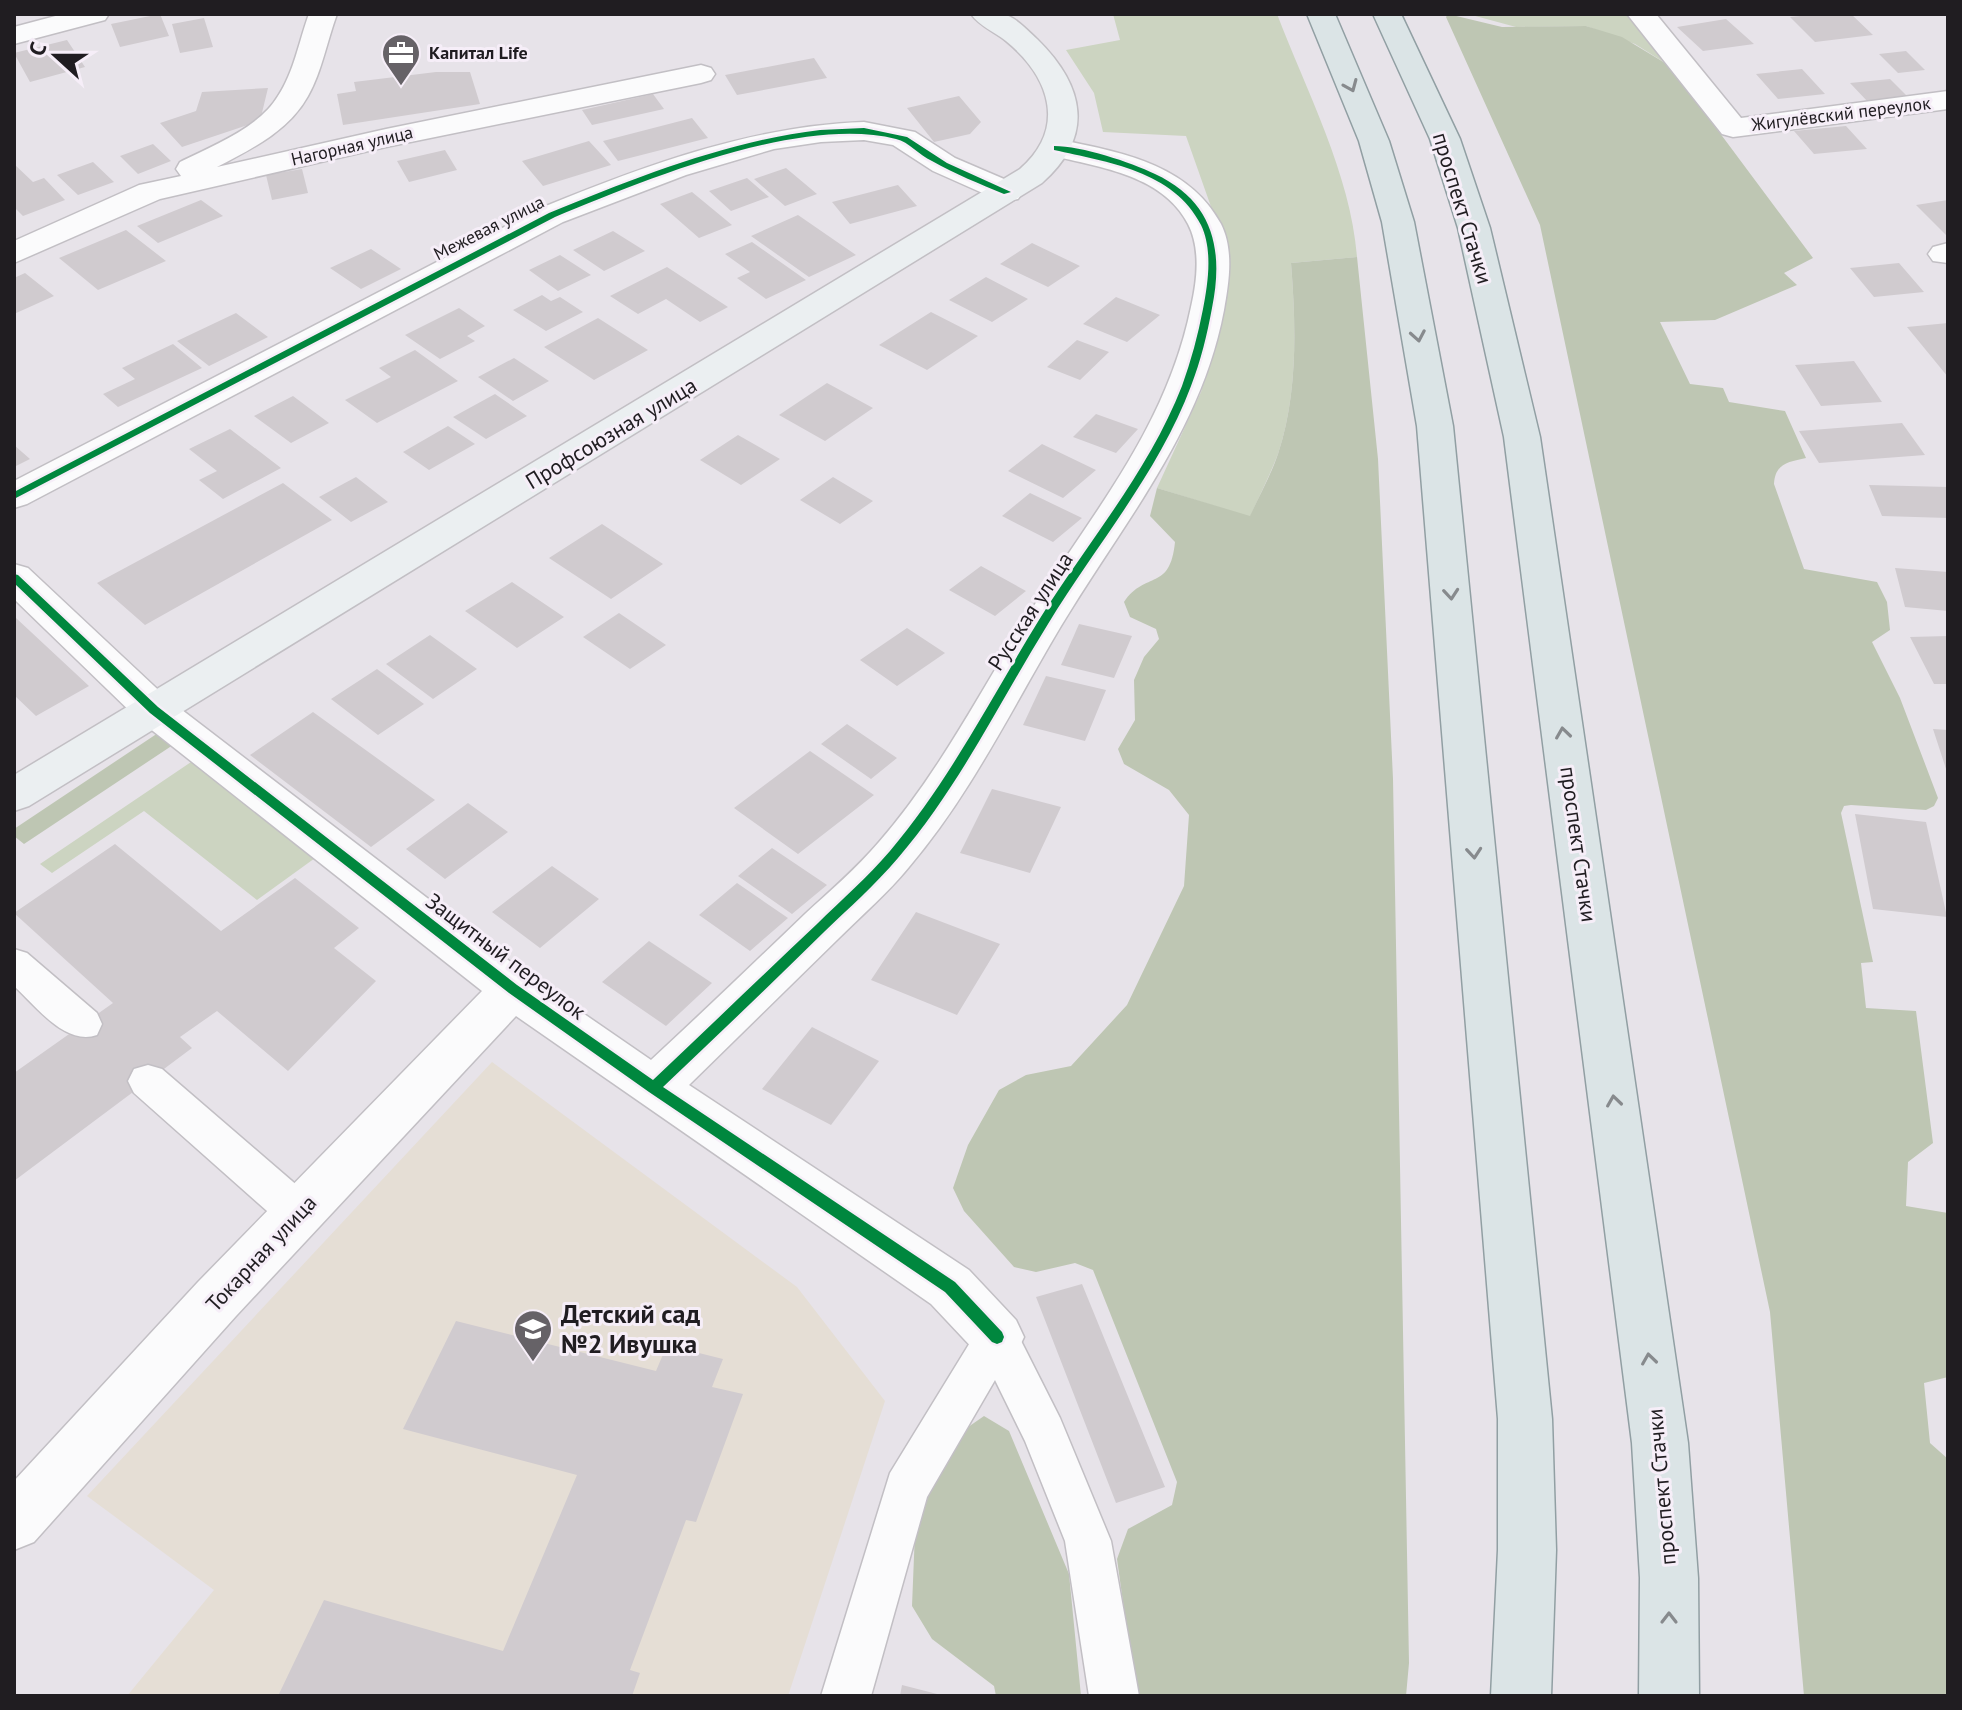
<svg xmlns="http://www.w3.org/2000/svg" width="1962" height="1710" font-family="'PT Sans',sans-serif">
	<style>
		.education { fill: #e5ded5 }
		.green { fill: #ccd4c1 }
		.forest { fill: #bec6b3 }
		.building { fill: #d0cbcf }
		.lines { fill: none; stroke-linecap: round; stroke-linejoin: round }
		.service-casing { stroke: #c2bfc4; stroke-width: 3 }
		.minor-casing { stroke: #c2bfc4; stroke-width: 3 }
		.secondary-casing { stroke: #c2bfc4; stroke-width: 3 }
		.primary-casing { stroke: #919fa3; stroke-width: 3 }
		.service { fill: #fbfbfc; fill-rule: evenodd }
		.minor { fill: #fbfbfc; fill-rule: evenodd }
		.secondary { fill: #ebeff1; fill-rule: evenodd }
		.primary { fill: #dbe4e6; fill-rule: evenodd }
		.cycleway-casing { stroke: #f6eef8; stroke-width: 5 }
		.cycleway { fill: #00873e; fill-rule: evenodd }
		.oneway { stroke: #878a8d }
		.labels { text-anchor: middle; stroke-width: 6; stroke-linejoin: round; paint-order: stroke }
		.far-poi-label { font-size: 18px; font-weight: bold; fill: #201d21; stroke: #f6eef8; text-anchor: start }
		.far-street-label { font-size: 18px; fill: #201d21; stroke: #f6eef8 }
		.street-label { font-size: 22px; fill: #201d21; stroke: #f6eef8 }
		.near-poi-label { font-size: 26px; font-weight: bold; fill: #201d21; stroke: #f6eef8; text-anchor: start }
	</style>
	<rect width="100%" height="100%" fill="#e7e3e9"/>
	<path class="education" d="M492,1062L797,1287L885,1401L788,1696H127L214,1590L87,1496Z"/>
	<path class="green" d="M1113,14H1277C1306,90 1351,175 1357,257L1291,263C1296,326 1298,393 1278,454C1270,475 1259,496 1250,517L1157,488L1201,392L1218,333L1221,235L1186,136L1103,132L1094,93L1066,50L1120,40Z
		M1468,14H1629L1670,66L1635,44L1586,26L1516,27Z
		M197,758L322,853L257,900L144,811L52,873L40,864Z"/>
	<path class="forest" d="M1448,14L1502,27L1586,26L1622,37L1670,66L1813,258L1784,273L1797,285L1715,320L1660,322L1690,384L1723,388L1729,402L1785,411L1806,458C1789,462 1775,463 1774,484L1804,569L1877,582L1887,602L1890,630L1872,642L1900,698L1938,798L1934,806L1926,810L1851,805L1844,806L1841,813L1873,962L1861,963L1866,1008L1916,1011L1933,1143L1908,1162L1906,1206L1948,1213V1377L1924,1383L1930,1443L1948,1459V1696H1804L1770,1312L1540,225L1446,17Z
		M1357,257L1378,459L1393,779L1409,1663L1406,1696H1136L1117,1559L1128,1529L1172,1505L1177,1482L1093,1270L1075,1263L1036,1272L1014,1267L964,1211L953,1188L968,1145L999,1090L1026,1075L1071,1066L1127,1005L1184,886L1189,815L1169,790L1124,764L1118,749L1135,720L1134,680L1144,657L1159,639L1156,629L1130,617L1124,602C1146,570 1170,592 1175,542L1150,516L1157,488L1250,516C1259,496 1271,475 1278,454C1298,393 1296,326 1291,263Z
		M164,729L179,741L24,844L14,836V829Z
		M984,1416L1009,1431L1069,1574L1081,1696H996L994,1686L932,1639L912,1606L915,1532L939,1465L961,1432Z"/>
	<path class="building" d="M160,14L169,36L120,47L111,24Z
		M1820,14H1851L1873,35L1815,42L1790,17Z
		M204,18L213,47L180,53L172,24Z
		M1726,19L1754,44L1703,51L1677,27Z
		M67,40L85,67L30,82L14,53Z
		M1906,51L1925,70L1898,73L1879,54Z
		M814,58L827,78L737,95L725,75Z
		M1802,69L1825,94L1778,99L1756,74Z
		M436,72H470L480,104L343,125L337,94L356,91L354,82Z
		M1890,79L1909,98L1868,102L1850,83Z
		M268,88L260,121L182,147L160,123L196,111L202,92Z
		M653,94L664,109L592,125L582,110Z
		M959,96L981,122L970,134L934,142L907,108Z
		M692,118L708,138L618,161L603,141Z
		M1846,126L1867,149L1814,154L1794,131Z
		M589,141L611,165L543,186L522,161Z
		M153,144L171,161L138,174L120,156Z
		M445,150L457,170L409,182L397,161Z
		M93,162L114,182L78,195L57,175Z
		M14,164L33,182L44,178L65,200L23,216L14,207Z
		M786,168L817,194L785,206L754,179Z
		M302,169L308,193L272,200L266,175Z
		M747,178L769,197L731,211L709,191Z
		M898,185L917,206L850,224L832,202Z
		M692,192L732,225L699,238L660,204Z
		M201,200L223,216L158,243L137,226Z
		M1948,200V237L1916,205Z
		M798,215L856,255L809,277L751,236Z
		M126,230L166,261L98,290L59,258Z
		M613,231L645,251L604,271L573,250Z
		M752,242L806,280L766,299L737,278L750,272L725,254Z
		M1032,243L1080,266L1048,287L1000,264Z
		M371,249L401,269L361,289L330,268Z
		M560,255L591,275L558,291L529,270Z
		M1899,263L1924,292L1874,297L1850,268Z
		M667,267L728,307L700,322L666,299L638,314L610,296Z
		M25,273L54,296L14,314V278Z
		M986,277L1028,299L992,322L949,300Z
		M542,295L551,301L560,297L583,312L546,331L513,310Z
		M1116,297L1160,315L1127,342L1083,324Z
		M459,308L485,326L467,336L475,341L440,359L405,335Z
		M931,312L978,336L927,370L879,345Z
		M236,313L268,337L209,366L177,341Z
		M598,318L648,350L594,380L544,347Z
		M1948,323V377L1907,327Z
		M1077,340L1109,352L1080,380L1047,367Z
		M173,344L202,368L118,407L103,394L135,379L122,368Z
		M415,350L458,381L377,423L345,400L391,377L379,368Z
		M514,358L549,381L513,401L478,377Z
		M1854,361L1882,402L1821,406L1795,365Z
		M827,383L873,408L825,441L779,415Z
		M495,394L527,416L486,439L453,417Z
		M293,396L329,423L291,443L254,416Z
		M1096,414L1138,429L1116,453L1073,437Z
		M1902,423L1925,455L1819,463L1799,431Z
		M448,426L475,444L429,470L403,452Z
		M230,429L281,468L223,499L199,480L217,471L189,449Z
		M738,435L780,459L741,485L700,460Z
		M1042,444L1096,470L1063,498L1008,471Z
		M14,445L30,459L14,467Z
		M356,477L388,502L351,522L319,497Z
		M833,477L873,501L840,524L800,500Z
		M283,483L332,520L145,625L97,583Z
		M1869,485L1948,487V518L1882,516Z
		M1030,493L1082,518L1053,542L1002,516Z
		M602,524L663,564L611,599L549,558Z
		M981,566L1026,591L995,616L949,590Z
		M1895,568L1948,572V611L1905,607Z
		M512,582L564,617L517,648L465,611Z
		M619,613L666,645L630,669L583,637Z
		M16,618L89,686L36,716L14,695Z
		M1079,624L1132,636L1114,678L1061,665Z
		M907,628L945,653L897,686L860,660Z
		M430,635L477,669L433,699L386,664Z
		M1948,636V684H1934L1910,637Z
		M377,669L424,704L378,735L331,699Z
		M1046,676L1106,690L1085,741L1023,725Z
		M313,712L435,800L371,847L250,755Z
		M847,724L897,758L871,779L821,744Z
		M1933,729L1948,730V772H1947Z
		M810,751L874,795L798,854L734,808Z
		M992,789L1061,807L1030,873L960,853Z
		M468,803L508,832L445,879L406,849Z
		M1855,814L1926,822L1947,917L1873,909Z
		M115,844L221,931L295,878L359,928L334,948L376,981L288,1071L217,1011L180,1037L192,1048L14,1181V1073L113,1003L14,913Z
		M772,848L827,885L792,914L738,876Z
		M552,866L599,899L540,948L492,912Z
		M737,883L788,918L750,951L699,915Z
		M916,912L1000,944L957,1015L871,980Z
		M649,941L712,983L666,1026L602,982Z
		M812,1027L879,1061L831,1125L762,1089Z
		M1082,1284L1165,1487L1116,1503L1036,1297Z
		M456,1321L656,1371L667,1345L723,1359L712,1387L743,1394L696,1522L686,1520L630,1670L640,1673L632,1696H278L324,1600L503,1651L577,1475L403,1429Z
		M902,1685L941,1695L940,1696H900Z"/>
	<g class="lines">
		<defs>
			<path id="service" d="M14,949L27,953L97,1013L102,1024L97,1035C65,1046 36,1006 14,986Z
				M148,1065L162,1069L314,1200L320,1213L314,1226L299,1231L284,1226L134,1093L128,1081L134,1069Z
				M997,1317L1012,1323L1060,1418L1111,1541L1139,1696H1089L1065,1541L1025,1441L995,1380L927,1497L871,1696H821L890,1473L982,1323Z"/>
			<path id="minor" d="M63,14H109L105,20L14,44V27Z
				M309,14H337C327,41 322,71 308,96C289,131 251,149 217,167L386,129L701,65L711,68L715,74L711,80L701,83L386,147L160,199L14,263V241L139,185L181,176L176,169L180,162C212,146 259,128 278,96C294,72 299,41 309,14Z
				M1627,14H1656L1741,118L1948,91V109L1733,137L1722,134Z
				M864,122L915,132L955,158L1018,185L1023,192L1018,199L1007,201L996,199L933,171L893,145L864,140L821,142L774,149L686,175L563,222L27,504L14,508V481L541,208C644,166 751,126 864,122Z
				M1057,139C1119,152 1188,163 1221,224C1234,250 1229,282 1224,310C1201,432 1123,523 1061,626C1012,708 971,794 909,867C888,893 863,914 839,938C789,987 739,1036 689,1085L969,1270L1016,1320L1024,1337L1016,1354L997,1361L978,1354L931,1304L516,1016L236,1316L34,1542L14,1550V1481L198,1282L482,991L139,720L14,599V564L28,568L169,700L529,976L651,1060C703,1012 754,963 805,914C830,891 857,868 879,842C939,773 980,692 1028,615C1092,513 1166,429 1191,307C1197,281 1201,249 1188,224C1162,173 1095,167 1046,154L1042,148L1046,142Z
				M1948,243V263L1933,261L1928,254L1933,247Z"/>
			<path id="secondary" d="M971,14C981,14 992,12 1002,14C1015,16 1028,31 1037,39C1085,86 1095,136 1042,183L29,806L14,811V775L1020,169C1067,128 1050,77 1006,41C995,32 979,26 971,14Z"/>
			<path id="primary" d="M1307,14H1335L1389,141L1414,222L1453,426L1552,1419L1556,1550L1551,1696H1491L1498,1550V1419L1417,426L1382,222L1359,141Z
				M1373,14H1401L1460,139L1490,228L1540,437L1688,1443L1698,1578L1699,1696H1639L1640,1578L1632,1443L1504,437L1458,228L1430,139Z"/>
		</defs>
		<use href="#service" class="service-casing"/>
		<use href="#minor" class="minor-casing"/>
		<use href="#secondary" class="secondary-casing"/>
		<use href="#primary" class="primary-casing"/>
		<use href="#service" class="service"/>
		<use href="#minor" class="minor"/>
		<use href="#secondary" class="secondary"/>
		<use href="#primary" class="primary"/>
		<defs>
			<path id="cycleway" d="M864,128L907,137L947,163L1011,192L1004,194C980,184 955,174 932,161C919,155 909,142 896,139C800,115 645,180 555,217L14,499V492L549,213C635,178 727,141 820,130C835,129 849,129 864,128Z
				M1054,146C1082,146 1130,162 1155,174C1213,201 1224,249 1212,308C1207,335 1201,360 1191,386C1159,472 1096,545 1048,624C999,703 959,787 898,858C875,885 849,908 824,932C771,984 717,1036 663,1087L955,1282L1002,1332L1004,1337L1002,1342L997,1344L992,1342L945,1292L649,1092L509,993L150,713L14,583V574L18,575L158,707L517,985L653,1080C708,1028 762,976 817,924C841,900 868,877 890,851C950,780 991,698 1039,620C1087,543 1149,471 1182,386C1191,361 1198,335 1203,309C1208,283 1213,250 1201,225C1174,171 1107,162 1054,150Z"/>
		</defs>
		<use href="#cycleway" class="cycleway-casing"/>
		<use href="#cycleway" class="cycleway"/>
	</g>
	<defs><path id="oneway-chevron" d="M-2-3.5L2.5 0L-2 3.5" fill="none" stroke-width="1.6" stroke-linecap="round" stroke-linejoin="round" transform="scale(2)"/></defs>
	<g class="oneway">
		<use href="#oneway-chevron" transform="translate(1351 86) rotate(67)"/>
		<use href="#oneway-chevron" transform="translate(1418 336) rotate(80)"/>
		<use href="#oneway-chevron" transform="translate(1451 594) rotate(85)"/>
		<use href="#oneway-chevron" transform="translate(1563 733) rotate(-98)"/>
		<use href="#oneway-chevron" transform="translate(1474 853) rotate(85)"/>
		<use href="#oneway-chevron" transform="translate(1614 1101) rotate(-98)"/>
		<use href="#oneway-chevron" transform="translate(1649 1359) rotate(-98)"/>
		<use href="#oneway-chevron" transform="translate(1669 1618) rotate(-90)"/>
	</g>
	<defs>
		<symbol id="office-pin" viewBox="-11 -11 22 30"><path d="M0 17L-7.5 6A9.5 9.5 0 1 1 7.5 6Z" fill="#666267" stroke="#f6eef8"/><path d="M-6-3h4V-5.5h4V-3h4V5H-6ZM-1-4.5V-3h2v-1.5ZM-6 0V1H6V0Z" fill="#fff"/></symbol>
		<symbol id="school-pin" viewBox="-11 -11 22 30"><path d="M0 17L-7.5 6A9.5 9.5 0 1 1 7.5 6Z" fill="#666267" stroke="#f6eef8"/><path d="M0-5L7-2L0 1L-7-2ZM-4 1L0 2.5L4 1V4Q0 6-4 4Z" fill="#fff"/></symbol>
	</defs>
	<g fill-rule="evenodd">
		<use href="#office-pin" x="379" y="31" width="44" height="60"/>
		<use href="#school-pin" x="511" y="1307" width="44" height="60"/>
	</g>
	<g class="labels">
		<g class="far-poi-label">
			<text x="429" y="59">Капитал Life</text>
		</g>
		<g class="far-street-label">
			<text transform="translate(1841 114) rotate(-7)" y="6">Жигулёвский переулок</text>
			<text transform="translate(352 146) rotate(-13)" y="6">Нагорная улица</text>
			<text transform="translate(489 228) rotate(-27)" y="6">Межевая улица</text>
		</g>
		<g class="street-label">
			<text transform="translate(1463 208) rotate(73)" y="8">проспект Стачки</text>
			<text transform="translate(611 433) rotate(-31)" y="8">Профсоюзная улица</text>
			<text transform="translate(1030 611) rotate(-57)" y="8">Русская улица</text>
			<text transform="translate(1579 844) rotate(82)" y="8">проспект Стачки</text>
			<text transform="translate(506 956) rotate(37)" y="8">Защитный переулок</text>
			<text transform="translate(261 1253) rotate(-47)" y="8">Токарная улица</text>
			<text transform="translate(1661 1487) rotate(-95)" y="8">проспект Стачки</text>
		</g>
		<g class="near-poi-label">
			<text x="561" y="1323">Детский сад<tspan x="561" dy="30">№2 Ивушка</tspan></text>
		</g>
	</g>
	<rect width="1962" height="1710" fill="none" stroke="#201d21" stroke-width="32"/>
	<g transform="translate(56 56) rotate(291)" stroke="#f6eef8" stroke-width="6" paint-order="stroke">
	<path d="M0-6L14 30L0 20L-14 30Z" fill="#201d21"/>
	<text y="-12" font-size="22" font-weight="bold" text-anchor="middle" fill="#201d21">С</text>
	</g>
</svg>
